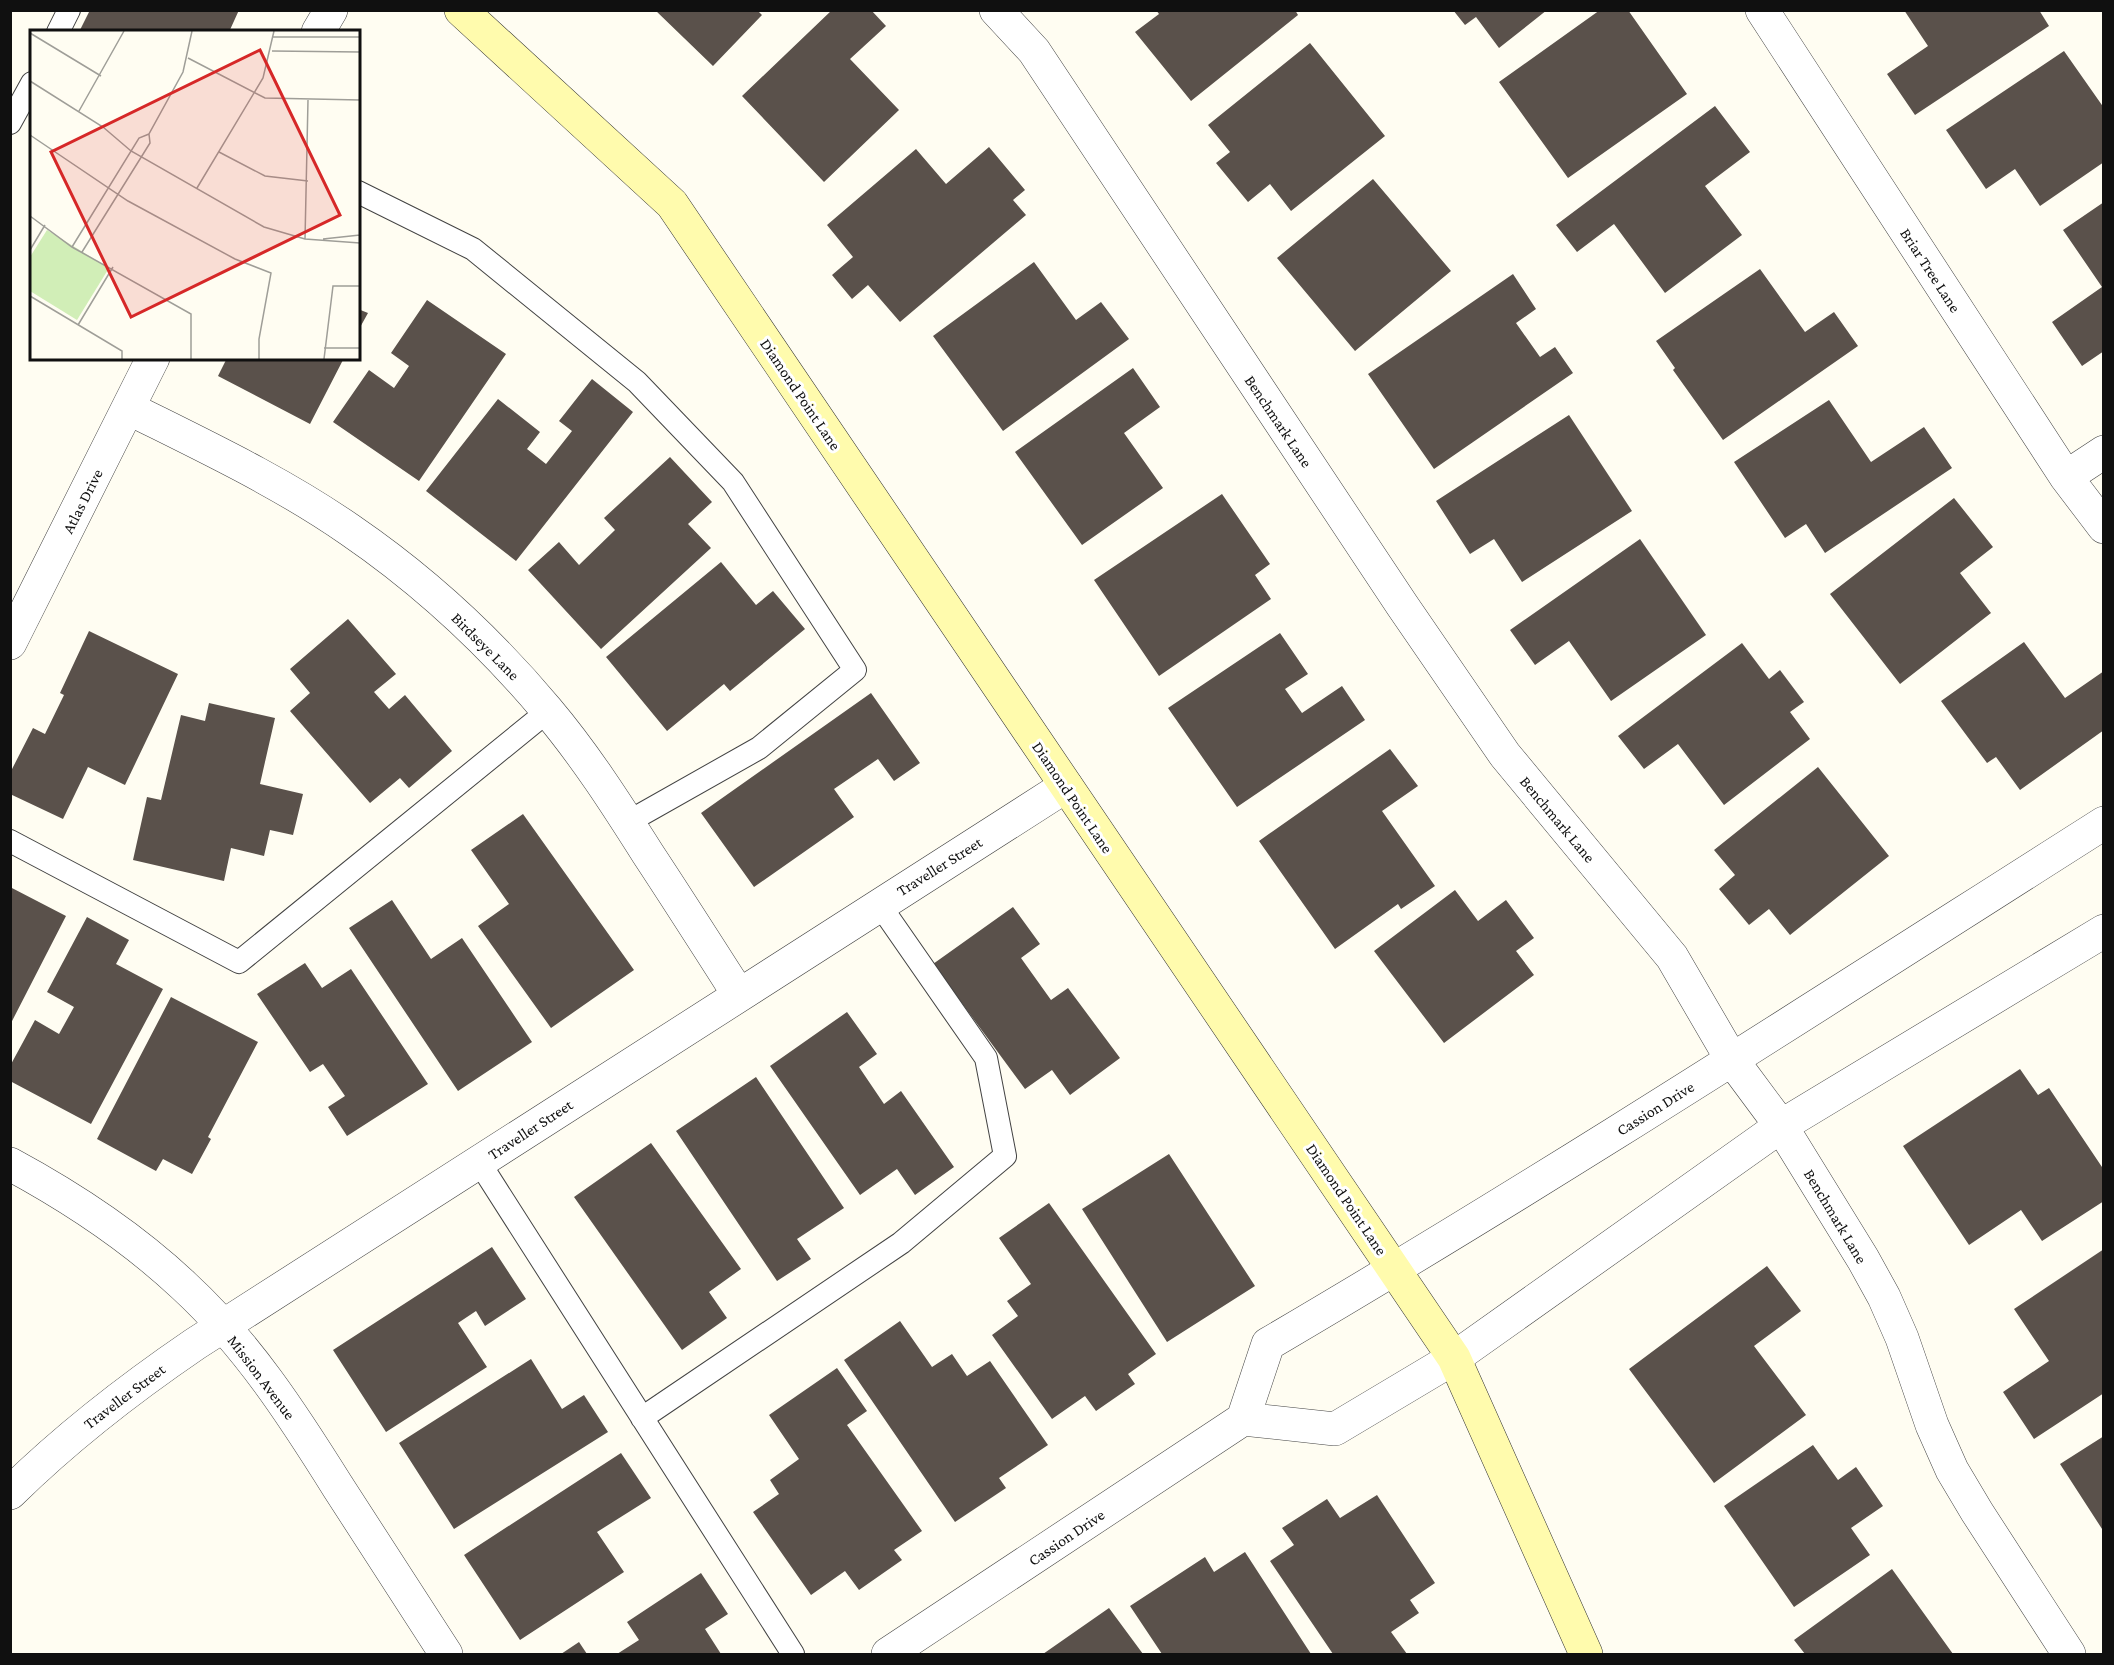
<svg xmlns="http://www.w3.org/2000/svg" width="2114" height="1665" font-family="'Crimson Pro',serif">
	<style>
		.building { fill: #5a514b }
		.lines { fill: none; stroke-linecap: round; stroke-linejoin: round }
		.lane-casing { stroke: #434343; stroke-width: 24 }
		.street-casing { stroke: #434343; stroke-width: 34 }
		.secondary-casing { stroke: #323232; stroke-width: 34 }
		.lane { stroke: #fff; stroke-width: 22 }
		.street { stroke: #fff; stroke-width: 33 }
		.secondary { stroke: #fffbad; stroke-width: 33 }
		.labels { text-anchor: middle; stroke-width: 6; stroke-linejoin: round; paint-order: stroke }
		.street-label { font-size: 16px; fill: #101010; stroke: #fff }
		.inset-road { fill: none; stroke: #9f9e98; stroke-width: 1.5 }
		.view { fill: #d62828; fill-opacity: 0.15; stroke: #d62828; stroke-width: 3 }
		.inset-edge { fill: none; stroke: #101010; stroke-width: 3 }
	</style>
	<rect width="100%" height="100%" fill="#fffdf2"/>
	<path class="building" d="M90,10H239L229,32H79Z
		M655,10H757L762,15L713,66Z
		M832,10H871L886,26L850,59L899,110L824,182L742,96Z
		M1156,10H1295L1298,15L1191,101L1135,32L1159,14Z
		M1453,10H1547L1499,48L1476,17L1465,25Z
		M1600,10H1628L1687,94L1568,178L1499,82Z
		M1904,10H2039L2049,26L1915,115L1887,74L1928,46Z
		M1310,43L1385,136L1291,211L1270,184L1248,202L1216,163L1230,152L1208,125Z
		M2064,51L2104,108V162L2040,206L2015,169L1986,189L1946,130Z
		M1715,106L1750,152L1705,186L1742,235L1665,293L1614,224L1577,252L1556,225Z
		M989,147L1025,190L1013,200L1026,215L900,322L868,285L852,299L832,275L853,257L827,225L916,149L946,184Z
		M1373,179L1451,271L1355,351L1277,258Z
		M2104,202V351L2082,366L2052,322L2102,287L2063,230Z
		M1034,262L1076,320L1101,302L1129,339L1003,431L933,336Z
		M1760,269L1805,332L1834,312L1858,346L1723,440L1673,370L1675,368L1656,341Z
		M1513,274L1536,309L1516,323L1540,357L1555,347L1573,373L1434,469L1368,374Z
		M427,300L506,354L419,481L333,422L369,370L394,388L409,366L391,353Z
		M358,309L368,313L358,331Z
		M227,358H344L310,424L218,376Z
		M1133,368L1160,407L1124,433L1163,488L1082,545L1015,452Z
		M592,379L633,412L516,561L426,491L498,399L540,432L527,449L546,464L572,431L559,421Z
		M1829,400L1871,462L1924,427L1952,468L1825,553L1806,524L1785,538L1734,462Z
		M1569,415L1632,511L1522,582L1494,539L1470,554L1436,501Z
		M670,457L712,502L688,524L711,548L601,649L528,570L559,542L579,565L615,530L604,518Z
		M1222,494L1270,564L1255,575L1271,599L1159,676L1094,580Z
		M1954,498L1993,547L1960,573L1991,613L1900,684L1830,594Z
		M1640,539L1706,635L1611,701L1569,641L1535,665L1510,630Z
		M721,562L756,605L773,591L805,629L730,691L724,684L667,731L606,657Z
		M348,619L396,674L374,692L389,709L405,695L452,751L409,788L400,778L370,803L290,711L310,693L290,669Z
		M89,631L178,674L125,785L88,767L63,819L10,794V773L33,728L45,734L64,695L60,693Z
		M1280,633L1308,674L1285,689L1302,713L1342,686L1365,720L1237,807L1168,708Z
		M2024,642L2065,698L2104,671V730L2020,790L1996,757L1987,763L1941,701Z
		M1742,643L1769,679L1780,670L1804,702L1790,712L1810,739L1724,805L1678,744L1644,769L1618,736Z
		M871,693L920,763L894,781L878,759L834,789L854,817L754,887L701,813Z
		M209,703L275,718L260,784L303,794L293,835L270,830L264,856L231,848L224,881L133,860L147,797L161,800L181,715L205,721Z
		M1390,749L1418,786L1382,811L1435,886L1401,909L1398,904L1335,949L1259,841Z
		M1818,767L1889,856L1790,935L1769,909L1749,925L1719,889L1735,875L1714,850Z
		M523,814L634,970L551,1028L478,926L509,904L471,850Z
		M10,887L66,916L10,1025Z
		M1455,890L1478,921L1506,900L1534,938L1516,951L1534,975L1444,1043L1374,951Z
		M392,900L431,959L462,938L532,1042L458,1091L349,928Z
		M1013,907L1040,944L1021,958L1051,1000L1068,988L1120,1058L1070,1095L1052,1070L1025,1089L933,964Z
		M87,917L129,940L116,964L163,989L91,1124L10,1081V1066L35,1020L59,1034L74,1007L47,992Z
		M305,963L322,988L351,969L428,1084L347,1136L328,1107L345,1096L323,1064L310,1072L257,994Z
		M171,997L258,1042L208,1137L211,1139L192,1174L163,1159L156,1171L97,1139Z
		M847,1012L877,1054L859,1067L884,1104L901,1091L954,1167L915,1195L897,1169L860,1195L770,1066Z
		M2020,1069L2038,1095L2049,1088L2104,1170V1201L2042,1241L2021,1210L1969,1245L1903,1146Z
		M756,1077L844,1208L797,1239L811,1259L777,1281L676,1131Z
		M651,1143L741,1269L709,1292L727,1318L682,1350L574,1197Z
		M1169,1154L1255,1286L1167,1342L1082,1209Z
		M1049,1203L1156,1354L1128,1374L1135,1384L1096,1411L1085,1396L1052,1419L992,1335L1018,1316L1007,1301L1031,1284L999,1238Z
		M492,1247L526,1299L485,1326L476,1311L458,1323L487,1367L386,1432L333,1350Z
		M2104,1249V1393L2034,1439L2003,1392L2049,1361L2014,1309Z
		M1767,1266L1801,1311L1754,1346L1806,1415L1714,1483L1629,1369Z
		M900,1321L932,1367L952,1354L967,1376L990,1361L1048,1445L999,1478L1006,1488L955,1522L844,1360Z
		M531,1359L562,1409L584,1395L608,1432L454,1529L399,1443Z
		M837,1368L867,1411L847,1425L922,1531L894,1550L902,1560L859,1590L845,1571L811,1595L753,1512L779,1494L770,1480L799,1459L769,1415Z
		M2104,1436V1532L2060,1464Z
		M1813,1445L1838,1480L1856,1467L1883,1506L1851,1528L1870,1555L1794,1607L1724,1506Z
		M621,1453L651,1498L597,1532L624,1572L520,1640L464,1555Z
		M1377,1495L1435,1583L1410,1600L1419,1613L1391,1632L1407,1654H1333L1270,1561L1294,1545L1282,1528L1327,1499L1340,1518Z
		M1245,1552L1311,1654H1162L1130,1606L1205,1557L1214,1572Z
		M1892,1569L1953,1654H1805L1794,1640Z
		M701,1573L728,1614L705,1629L721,1654H617L639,1640L627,1622Z
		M1109,1608L1143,1654H1043Z
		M579,1642L587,1654H561Z"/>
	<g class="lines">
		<defs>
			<path id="lane" d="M58,32L69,10
				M10,123L32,83
				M358,192L473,249L637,382L733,482L855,670L759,748L628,822
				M10,841L239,962L548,711
				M479,1162L793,1654
				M642,1418L901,1243L1005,1156L986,1058L879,904"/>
			<path id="street" d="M996,10L1034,51L1402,605L1505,755L1672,957L1732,1060L1781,1126L1863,1259L1884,1297L1902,1338L1932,1425L1952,1470L1977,1512L2069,1654
				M1762,10L2066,477L2104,527
				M318,32L331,10
				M128,408C204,446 281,482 350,530C423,580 490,642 547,710C585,755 617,805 648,854C679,901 709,948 739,995
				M2066,477L2104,452
				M10,643L153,358
				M10,1164C73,1198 132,1237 184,1286C247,1344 293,1415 338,1487C374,1543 410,1599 446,1654
				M1243,1419L1335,1429L1454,1358L1781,1126L2104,931
				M10,1493C67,1437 129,1389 195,1344L1066,786
				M888,1654L1243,1419L1268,1344C1551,1178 1827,999 2104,823"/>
			<path id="secondary" d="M461,10L672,204L1454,1358L1586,1654"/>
		</defs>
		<use href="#lane" class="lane-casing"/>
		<use href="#street" class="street-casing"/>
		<use href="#secondary" class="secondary-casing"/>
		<use href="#lane" class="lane"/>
		<use href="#street" class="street"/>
		<use href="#secondary" class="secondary"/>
	</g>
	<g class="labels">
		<g class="street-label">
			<text transform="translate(1931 270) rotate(57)" y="6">Briar Tree Lane</text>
			<text transform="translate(801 394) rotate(56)" y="6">Diamond Point Lane</text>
			<text transform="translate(1279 421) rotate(56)" y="6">Benchmark Lane</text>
			<text transform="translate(82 501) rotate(-63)" y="6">Atlas Drive</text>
			<text transform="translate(486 646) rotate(45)" y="6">Birdseye Lane</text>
			<text transform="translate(1073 797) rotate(56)" y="6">Diamond Point Lane</text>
			<text transform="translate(1558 819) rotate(50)" y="6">Benchmark Lane</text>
			<text transform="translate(939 866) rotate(-32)" y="6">Traveller Street</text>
			<text transform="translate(1655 1108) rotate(-32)" y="6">Cassion Drive</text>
			<text transform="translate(530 1129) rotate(-33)" y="6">Traveller Street</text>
			<text transform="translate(1347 1199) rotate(56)" y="6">Diamond Point Lane</text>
			<text transform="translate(1836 1216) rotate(59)" y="6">Benchmark Lane</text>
			<text transform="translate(262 1377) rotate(53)" y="6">Mission Avenue</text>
			<text transform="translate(124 1396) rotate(-37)" y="6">Traveller Street</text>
			<text transform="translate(1066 1537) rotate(-34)" y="6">Cassion Drive</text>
		</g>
	</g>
	<g transform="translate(30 30)">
		<rect width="330" height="330" fill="#fffdf2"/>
		<path d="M17,200L79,238L47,290L0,261V227Z" fill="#d1eeb7"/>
		<path class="inset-road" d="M0,3L71,46M243,7H330M242,21L330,22M158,28L235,68L330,70M0,51L73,97L101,121L234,197L275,209L330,213M49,81L94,1M0,105L98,171L205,229L241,243L229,309V329M189,122L235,146L278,151M330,124V244M167,158L233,48L244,1M0,186L42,217L161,284V329M275,209L278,70M293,209L330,205M42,217L109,108L119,104M0,220L15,195M52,222L120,113L119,104L153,42L162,1M0,266L92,321V329M48,295L83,237M294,318H330M294,329L303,256H330"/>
		<path class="view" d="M230,20L310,185L101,287L21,122Z"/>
		<rect width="330" height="330" class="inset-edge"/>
	</g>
	<rect width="2114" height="1665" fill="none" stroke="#101010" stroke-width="24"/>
</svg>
